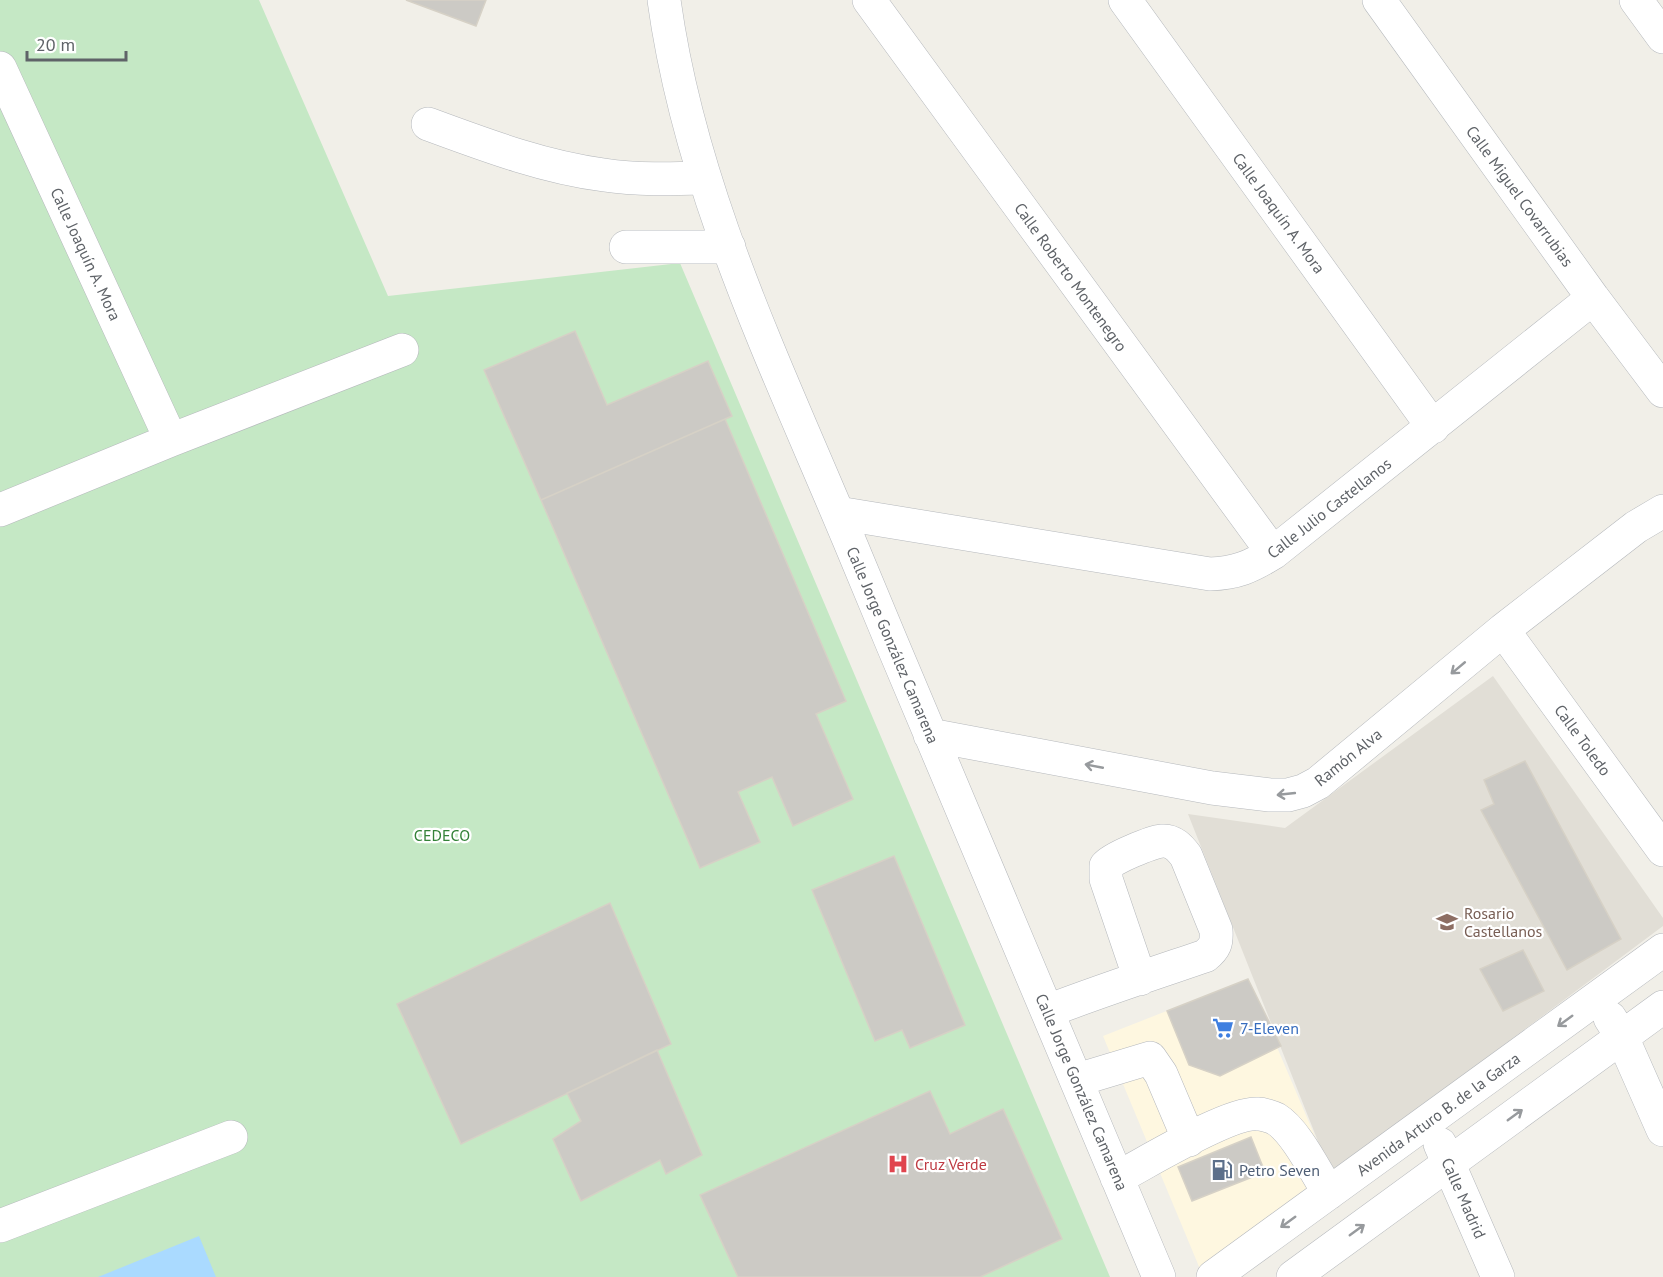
<svg xmlns="http://www.w3.org/2000/svg" width="1663" height="1277" font-family="'PT Sans',sans-serif">
	<style>
		.commercial { fill: #fef7e0 }
		.education { fill: #e1ded6 }
		.green { fill: #c5e8c5 }
		.water { fill: #aadaff }
		.building { fill: #cccac5; stroke: #d6d1c6; stroke-width: 1.5 }
		.lines { fill: none; stroke-linecap: round; stroke-linejoin: round }
		.minor-casing { stroke: #b5b8bc; stroke-width: 34 }
		.minor { stroke: #fff; stroke-width: 33 }
		.oneway { stroke: #979a9d }
		.labels { text-anchor: middle; stroke-width: 4.5; stroke-linejoin: round; paint-order: stroke }
		.street-label { font-size: 16px; fill: #5f6368; stroke: #fff }
		.park-label { font-size: 16px; fill: #348238; stroke: #fff }
		.education-label { font-size: 16px; fill: #785e54; stroke: #fff; text-anchor: start }
		.shop-label { font-size: 16px; fill: #366cbe; stroke: #fff; text-anchor: start }
		.health-label { font-size: 16px; fill: #be3a42; stroke: #fff; text-anchor: start }
		.service-label { font-size: 16px; fill: #4e5e75; stroke: #fff; text-anchor: start }
	</style>
	<rect width="100%" height="100%" fill="#f1efe8"/>
	<path class="commercial" d="M1248,979L1331,1174L1200,1269L1103,1036Z"/>
	<path class="education" d="M1493,676L1663,918V926L1331,1174L1188,814L1285,828Z"/>
	<path class="green" d="M0,0H259L388,296L680,263L1110,1277H0Z"/>
	<path class="water" d="M199,1236L216,1277H98Z"/>
	<path class="building" d="M406,0H486L476,26Z
		M575,331L607,405L708,361L732,416L541,500L484,370Z
		M725,419L846,701L816,714L853,799L793,826L772,777L738,792L760,842L700,868L541,500Z
		M1525,761L1621,939L1567,970L1481,810L1494,804L1484,780Z
		M894,856L965,1025L910,1048L902,1030L875,1041L812,890Z
		M610,903L671,1044L461,1144L397,1004Z
		M1523,950L1544,991L1503,1011L1480,969Z
		M1248,979L1281,1046L1220,1076L1189,1065L1167,1011Z
		M657,1050L702,1155L666,1174L660,1160L581,1201L553,1139L581,1121L567,1093Z
		M930,1091L950,1134L1003,1109L1062,1239L980,1277H738L700,1195Z
		M1251,1137L1265,1172L1192,1201L1178,1167Z"/>
	<g class="lines">
		<defs>
			<path id="minor" d="M664,0C690,190 776,365 849,540C951,786 1055,1031 1159,1277
				M869,0L1273,553
				M1125,0L1433,427
				M1379,0L1593,298L1663,391
				M1636,0L1663,37
				M0,68L171,440
				M428,124C485,145 543,167 604,175C637,180 671,179 704,178
				M626,247H729
				M0,510L171,440L402,350
				M838,513L1210,574C1237,573 1250,567 1273,553L1593,298
				M1503,630L1663,850
				M930,735L1212,788L1270,795H1288L1303,791L1318,783L1503,630L1636,527L1663,511
				M1048,1011C1100,991 1152,974 1205,956C1215,948 1217,943 1216,930L1186,856C1180,848 1173,840 1162,841C1152,842 1112,858 1106,866V879L1140,979
				M1610,1018L1622,1037L1663,1130
				M1077,1080L1150,1058L1161,1074L1189,1140
				M1440,1144L1498,1277
				M1117,1178C1146,1163 1230,1111 1258,1114C1263,1114 1272,1117 1276,1119C1296,1131 1316,1173 1329,1193
				M0,1226L231,1137
				M1213,1277L1663,950
				M1293,1277L1663,1007"/>
		</defs>
		<use href="#minor" class="minor-casing"/>
		<use href="#minor" class="minor"/>
	</g>
	<defs><path id="oneway-shaft" d="M-6 0H5M1.5-3L5.5 0L1.5 3" fill="none" stroke-width="1.6" stroke-linecap="round" stroke-linejoin="round" transform="scale(1.5)"/></defs>
	<g class="oneway">
		<use href="#oneway-shaft" transform="translate(1458 668) rotate(140)"/>
		<use href="#oneway-shaft" transform="translate(1094 766) rotate(-169)"/>
		<use href="#oneway-shaft" transform="translate(1286 794) rotate(174)"/>
		<use href="#oneway-shaft" transform="translate(1565 1021) rotate(144)"/>
		<use href="#oneway-shaft" transform="translate(1515 1115) rotate(-36)"/>
		<use href="#oneway-shaft" transform="translate(1288 1222) rotate(144)"/>
		<use href="#oneway-shaft" transform="translate(1357 1230) rotate(-36)"/>
	</g>
	<defs>
		<symbol id="school-bare" viewBox="-9 -9 18 18"><path d="M0-5L7-2L0 1L-7-2ZM-4 1L0 2.5L4 1V4Q0 6-4 4Z" fill="#8d6e63" stroke="#fff" stroke-width="2.5" paint-order="stroke"/></symbol>
		<symbol id="supermarket-bare" viewBox="-9 -9 18 18"><path d="M-6-5.5h2.5l.6 2H6L4.5 2H-2.5L-4.4-4H-6ZM-1.5 3.2a1.3 1.3 0 1 0 .1 0ZM3 3.2a1.3 1.3 0 1 0 .1 0Z" fill="#3f7fe0" stroke="#fff" stroke-width="2.5" paint-order="stroke"/></symbol>
		<symbol id="hospital-bare" viewBox="-9 -9 18 18"><path d="M-5-5h3v3.5h4V-5h3V5h-3V1.5h-4V5h-3Z" fill="#e0444e" stroke="#fff" stroke-width="2.5" paint-order="stroke"/></symbol>
		<symbol id="fuel-bare" viewBox="-9 -9 18 18"><path d="M-5.5-6h7V0h2V4h1.3V-2.5L3-4.5l.8-.8L6-3V5H2.5V1h-1V6h-7ZM-4.2-4.7v3.2H.2V-4.7Z" fill="#5c6f8a" stroke="#fff" stroke-width="2.5" paint-order="stroke"/></symbol>
	</defs>
	<g fill-rule="evenodd">
		<use href="#school-bare" x="1432" y="907" width="30" height="30"/>
		<use href="#supermarket-bare" x="1208" y="1013" width="30" height="30"/>
		<use href="#hospital-bare" x="883" y="1149" width="30" height="30"/>
		<use href="#fuel-bare" x="1207" y="1155" width="30" height="30"/>
	</g>
	<g class="labels">
		<g class="street-label">
			<text transform="translate(1520 196) rotate(54)" y="6">Calle Miguel Covarrubias</text>
			<text transform="translate(1279 213) rotate(54)" y="6">Calle Joaquín A. Mora</text>
			<text transform="translate(86 254) rotate(65)" y="6">Calle Joaquín A. Mora</text>
			<text transform="translate(1071 277) rotate(54)" y="6">Calle Roberto Montenegro</text>
			<text transform="translate(1329 508) rotate(-38)" y="6">Calle Julio Castellanos</text>
			<text transform="translate(893 645) rotate(67)" y="6">Calle Jorge González Camarena</text>
			<text transform="translate(1583 740) rotate(54)" y="6">Calle Toledo</text>
			<text transform="translate(1348 757) rotate(-39)" y="6">Ramón Alva</text>
			<text transform="translate(1082 1092) rotate(67)" y="6">Calle Jorge González Camarena</text>
			<text transform="translate(1438 1114) rotate(-36)" y="6">Avenida Arturo B. de la Garza</text>
			<text transform="translate(1464 1198) rotate(66)" y="6">Calle Madrid</text>
		</g>
		<g class="park-label">
			<text x="442" y="841">CEDECO</text>
		</g>
		<g class="education-label">
			<text x="1464" y="919">Rosario<tspan x="1464" dy="18">Castellanos</tspan></text>
		</g>
		<g class="shop-label">
			<text x="1240" y="1034">7-Eleven</text>
		</g>
		<g class="health-label">
			<text x="915" y="1170">Cruz Verde</text>
		</g>
		<g class="service-label">
			<text x="1239" y="1176">Petro Seven</text>
		</g>
	</g>
	<path d="M27 51v9h99v-9" fill="none" stroke="#5f6368" stroke-width="3"/>
	<text x="36" y="51" font-size="18" fill="#5f6368" stroke="#ffffff" stroke-width="4.5" paint-order="stroke">20 m</text>
</svg>
